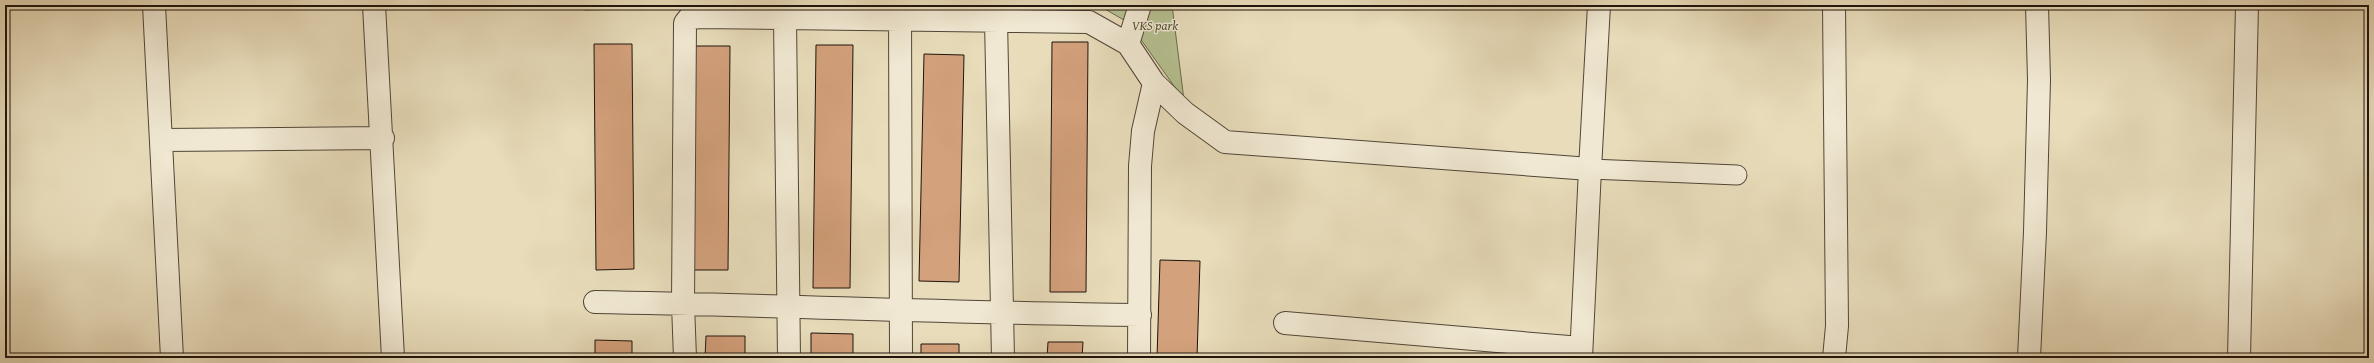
<svg xmlns="http://www.w3.org/2000/svg" width="2374" height="363" font-family="'Gentium Book Plus',serif">
	<style>
		.green { fill: #b5c090; stroke: #6a6a4e }
		.building { fill: #d3a17c; stroke: #1e140d }
		.lines { fill: none; stroke-linecap: round; stroke-linejoin: round }
		.lane-casing { stroke: #504638; stroke-width: 21 }
		.street-casing { stroke: #504638; stroke-width: 24 }
		.lane { stroke: #f0e8d2; stroke-width: 19 }
		.street { stroke: #f0e8d2; stroke-width: 22 }
		.labels { text-anchor: middle; stroke-width: 3; stroke-linejoin: round; paint-order: stroke }
		.park-label { font-size: 13px; font-style: italic; fill: #53503b; stroke: #f0e8d2 }
	</style>
	<rect width="100%" height="100%" fill="#e8dcba"/>
	<filter id="stains"><feTurbulence type="fractalNoise" baseFrequency=".005" numOctaves="4"/><feColorMatrix values="0 0 0 0 .2 0 0 0 0 .09 0 0 0 0 .02 0 0 0 .5 -.17"/></filter>
	<radialGradient id="worn" r=".72"><stop offset=".6" stop-color="#630" stop-opacity="0"/><stop offset="1" stop-color="#630" stop-opacity=".3"/></radialGradient>
	<path class="green" d="M585,5H770L585,10Z
		M1098,5H1172L1184,100L1129,23Z"/>
	<path class="building" d="M1052,42H1088L1086,292H1050Z
		M594,44H632L634,269L596,270Z
		M816,45H853L850,288H813Z
		M688,46H730L728,270H686Z
		M924,54L964,55L959,282L919,281Z
		M1160,260L1200,261L1197,358H1157Z
		M811,333L853,334V358H811Z
		M706,336H745V358H705Z
		M595,340L632,341V358H595Z
		M1048,342H1083L1082,358H1047Z
		M921,344H959V358H921Z"/>
	<g class="lines">
		<defs>
			<path id="lane" d="M1590,169L1737,175"/>
			<path id="street" d="M154,5L172,358
				M374,5L393,358
				M900,5L901,358
				M1834,5L1837,326L1834,358
				M785,18L789,358
				M996,20L1003,358
				M1128,44L1140,5
				M161,140L383,138
				M1590,169L1599,5
				M595,302C777,305 958,313 1140,315
				M1285,323L1581,348
				M685,358L683,304L685,23L689,18L702,17L1089,22L1128,44L1154,83L1185,113L1225,142L1590,169L1581,358
				M1139,358L1140,166L1143,131L1154,83
				M2029,358L2035,232L2039,80L2037,5
				M2239,358L2247,5"/>
		</defs>
		<use href="#lane" class="lane-casing"/>
		<use href="#street" class="street-casing"/>
		<use href="#lane" class="lane"/>
		<use href="#street" class="street"/>
	</g>
	<g class="labels">
		<g class="park-label">
			<text x="1155" y="30">VKS park</text>
		</g>
	</g>
	<rect width="2374" height="363" fill="none" stroke="#e8dcba" stroke-width="20"/>
	<rect x="6" y="6" width="2362" height="351" fill="none" stroke="#1e140d" stroke-width="2"/>
	<rect x="10" y="10" width="2354" height="343" fill="none" stroke="#1e140d"/>
	<rect width="100%" height="100%" filter="url(#stains)"/>
	<rect width="100%" height="100%" fill="url(#worn)"/>
</svg>
